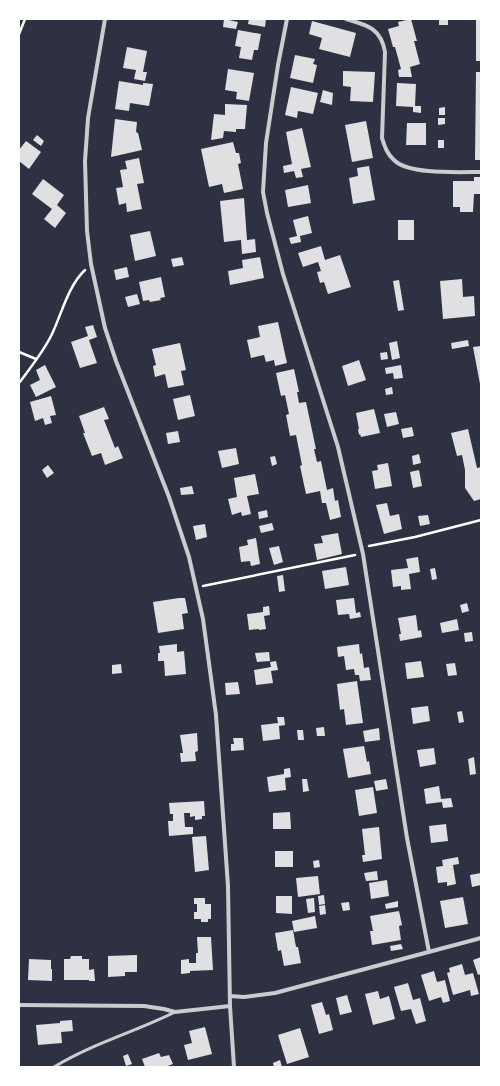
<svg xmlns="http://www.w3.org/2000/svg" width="500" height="1086" font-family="'PT Sans Narrow',sans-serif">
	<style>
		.building { fill: #e0e0e3 }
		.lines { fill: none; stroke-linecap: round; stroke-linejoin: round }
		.path { stroke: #fff; stroke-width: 2.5 }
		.service { stroke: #caccd0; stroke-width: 3 }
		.minor { stroke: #caccd0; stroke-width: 4 }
	</style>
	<rect width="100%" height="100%" fill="#2d3142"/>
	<path class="building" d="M224,19L238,22L236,29L223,27Z
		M249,19H266L265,27L248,24Z
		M411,19L417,41H414L420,64L410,67L412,77H399L398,70L401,69L395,47H393L388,29L399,26L398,22Z
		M439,19H448V25H439Z
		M476,19H481V61H476Z
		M312,21L356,33L350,57L319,49L322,38L309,34Z
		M238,30L261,34L258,50H254L252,60L239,58L241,47L235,46Z
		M127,47L147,51L143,72H147L145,81L134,79L136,70L123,68Z
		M295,55L315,59L313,64L317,65L313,83L290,78Z
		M228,69L254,73L249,101L236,99L237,92L225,90Z
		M343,71L375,72L373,102L350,101L351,87L343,86Z
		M476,72H481V160H475Z
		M119,81L143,85V83L153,84L149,106L130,103L129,111L115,109Z
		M397,83L416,84L415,106H421V113L413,112V107L396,106Z
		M291,87L318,93L313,114L298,111L297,118L285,115Z
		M323,90L333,93L332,105L320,102Z
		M225,104L247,105L245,129H236V132L224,131L223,138L211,140L214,114L225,115Z
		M445,107V115H439V108Z
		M438,118H445V124L438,125Z
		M115,119L137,122L136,132L138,133L142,150L111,157Z
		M366,121L373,158L352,162L345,125Z
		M407,123H426V145H406Z
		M302,128L311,167L301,169L303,177L296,178L294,171L284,173L283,166L292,164L286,132Z
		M37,135L44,141L41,146L33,140Z
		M438,140H444V148H438Z
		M26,141L41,152L29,169L19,161V150Z
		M233,142L236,153H239L241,163L238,164L243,189L224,193L222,184L209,187L201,149Z
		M139,158L144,183L137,184L142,209L127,212L126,203L119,205L116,188L123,187L120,170L127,169L125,161Z
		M369,166L375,200L353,204L349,178L358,176L357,168Z
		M474,177H481V194H474L473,212H460V207H453V181H474Z
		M43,179L64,195L57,205L66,213L55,228L44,219L52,209L32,194Z
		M308,185L311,203L288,207L285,190Z
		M244,198L247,240L255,239L256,252L242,254L241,240L224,242L220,201Z
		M308,216L312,233L300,236L301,242L291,244L289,238L297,236L293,220Z
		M398,220H414V240H398Z
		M150,231L156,256L135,261L130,235Z
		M321,246L325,260L340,255L351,287L328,294L324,282L320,283L317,272L321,271L318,262L303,267L298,253Z
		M182,257L184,265L173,267L171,259Z
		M260,257L264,278L230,285L228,271L243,268L242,260Z
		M127,267L129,277L116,280L114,270Z
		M161,277L165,297L160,298L161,300L150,302L149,300L143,301L139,282Z
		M462,279L463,297L474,296L475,316L443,319L440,281Z
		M399,280L404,310L398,311L393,281Z
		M137,294L140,304L128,307L125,297Z
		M278,322L287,363L275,366L274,360L266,362L264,355L251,358L247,340L260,337L258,326Z
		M93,325L97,337L89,340L97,363L80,368L71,342L88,336L85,327Z
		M468,340L469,346L452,349L451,343Z
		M397,341L400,358L392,360L389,343Z
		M180,343L186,370L181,371L184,385L168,388L165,374L155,377L153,366L156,365L152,349Z
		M481,346V384H480L473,347Z
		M387,352L388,359L381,360L380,353Z
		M359,360L366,380L348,386L342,366Z
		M45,365L56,387L36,397L30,385L40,380L36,370Z
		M401,365L403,378L394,379L393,373L386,374L385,368Z
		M294,369L299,392H297L299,403L306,402L316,449H314L317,462L321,461L327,490L333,488L335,501L338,500L341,517L330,520L326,503H322L320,491L306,494L300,466L302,465L296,435L290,436L286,415L289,414L285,395L281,396L276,373Z
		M392,387L393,394L386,395L385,389Z
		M190,395L195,416L178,420L173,399Z
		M51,396L56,415L50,416L52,423L45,425L43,418L35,421L30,402Z
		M104,407L109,419L104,420L106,425L115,448L118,446L123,458L105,465L101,453L92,456L83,433H85L79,416Z
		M374,409L380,433L361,437L360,434L359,435L358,429H359L356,413Z
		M396,412L399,424L387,427L384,414Z
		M412,427L414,436L403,438L401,429Z
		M468,429L477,468L481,467V499L474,501L465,488V470L462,455L457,456L451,433Z
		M178,431L180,442L168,444L166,433Z
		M236,448L239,464L222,468L218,451Z
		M419,454L421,463L413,465L412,456Z
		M275,456L277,464L272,466L270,457Z
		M388,463L392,486L375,489L372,471L378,470L377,465Z
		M48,465L54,473L47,478L42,470Z
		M419,470L422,486L413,488L410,472Z
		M255,474L259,494L247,496L251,514L242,516L241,512L232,515L228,499L237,497L234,478Z
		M192,486L194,494L181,495L180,488Z
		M387,503L390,516L399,514L402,529L384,534L376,505Z
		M267,510L268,517L259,519L258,512Z
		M428,515L430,524L420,526L418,516Z
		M272,523L274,530L261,533L259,526Z
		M205,524L207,537L196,540L193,526Z
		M338,533L342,554L317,560L314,544L323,543L321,536Z
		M256,538L260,564L251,566L250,561L241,562L239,547L248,545L247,540Z
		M279,546L283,562L274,565L269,548Z
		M418,557L420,572L409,574L411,589L401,590V586L393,587L391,570L408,568L406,559Z
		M346,567L349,585L325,589L322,571Z
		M435,568L437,579L432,580L430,569Z
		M283,575L285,591L279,592L277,576Z
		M179,598H185L188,613L182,614L184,629L158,633L153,602Z
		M354,598L356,613L360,612L361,617L350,619L349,614L338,615L336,600Z
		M467,603L469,611L462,613L460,605Z
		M269,606L270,615L264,616L266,629L259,630V629L249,630L247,614L263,612V607Z
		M416,615L418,631L421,630L422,637L400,641L399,634H401L398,618Z
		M457,619L459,630L442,633L440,623Z
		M472,632L473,641L465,642L464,633Z
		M177,644V652L184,651L186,674L165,676L164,661H158V653H160L159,646Z
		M359,644L360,654L362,653L364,668L369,667L371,680L360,681L359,675H355L354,669L346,670L344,656L338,657L337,647Z
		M269,652L270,661L257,662L255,653Z
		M276,661L278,670L271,671L273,683L256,685L254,670L271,667L270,662Z
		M421,661L424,677L407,679L405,663Z
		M455,663L457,675L448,676L446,664Z
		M121,664L122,673L112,674V665Z
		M357,681L363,723L346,725L344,709L340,710L337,684Z
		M238,682L240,694L226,695L225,683Z
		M428,706L430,721L413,724L411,708Z
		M462,711L464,722L459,723L457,712Z
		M277,717H284L285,725L279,726L280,739L263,741L261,725L278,723Z
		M324,727L325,736H317L316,728Z
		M379,728L380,740L365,742L363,731Z
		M297,730H303L304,740H298Z
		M197,733L198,751L195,752L196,761L181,762L180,753H183L180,735Z
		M233,738H243L244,750L231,751V744H234Z
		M364,746L367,762L369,761L371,774L348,778L343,749Z
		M434,748L436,764L420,767L417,750Z
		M474,757L476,774L470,775L468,759Z
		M290,768L291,777L285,778L286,790L269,792L267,777L284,774V769Z
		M302,779H307L309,791L303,792Z
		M386,779L388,789L376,791L374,781Z
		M439,786L441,799L451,798L453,807L443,808L442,802L426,804L424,789Z
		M373,787L377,813L359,816L355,790Z
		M204,801L205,816H202V819L195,820V816L190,817V813H184L185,827H193V834L169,836L168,821H173V814H170L169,803Z
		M290,812L291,829H273V813Z
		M446,824L448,841L431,843L429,826Z
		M379,827L382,859L363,862L362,855H365L362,829Z
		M206,836L209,870L195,872L192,837Z
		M275,851H293V867H275Z
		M458,857L459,864L453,865L456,884L447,886V882L438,883L436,867L443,866L442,860Z
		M319,860L320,867L314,868L313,861Z
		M377,871L378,880L366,881L364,873Z
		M481,873V885L472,887L470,875Z
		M318,876L320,894L298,897L296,878Z
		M387,880L389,896L371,899L369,883Z
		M324,895L325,904L319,905L318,896Z
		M276,896H292V914L276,913Z
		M463,897L468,924L445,928L440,901Z
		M194,898H205V904H211V919H208V922H201V919H194V912H197V904H194Z
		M314,898L315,912L308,913L306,899Z
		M398,901V907L386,909L385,904Z
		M349,902L350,910L343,911L341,903Z
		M325,905L326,914L320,915L319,906Z
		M399,911L402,925L399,926L401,940L372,945L370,931H373L370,916Z
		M315,916L317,928L294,932L292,921Z
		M293,930L296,947H298L301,963L284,966L281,950L278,951L275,933Z
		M197,937H211L213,970L190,971V973L181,974V960L189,959V963H196V953H198Z
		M401,944L403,949L391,951L390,946Z
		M137,955V972H125V976L108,977V956Z
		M71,956H82V959H89V970L94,969L95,981H89V980H64V959H70Z
		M481,957V974L478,975L473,960Z
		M29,959L51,960V969H52V981L28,980Z
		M462,964L465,975L473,973L479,994L471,996L470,990L453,995L447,973L450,972L449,968Z
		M434,971L437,982L445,980L450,1001L443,1003L441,997L429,1001L421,975Z
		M408,983L413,1000L420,998L426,1021L416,1024L411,1009L401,1011L394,987Z
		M378,991L380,999L389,996L395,1019L373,1025L365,994Z
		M347,995L352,1012L340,1015L336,998Z
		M322,1002L326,1015L329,1014L333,1030L319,1034L311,1005Z
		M72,1020L73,1031L61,1032L62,1043L38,1045L36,1025L60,1023V1021Z
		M205,1027L212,1054L188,1060L184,1045L192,1043L189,1031Z
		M300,1028L309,1057L287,1064L278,1035Z
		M159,1053L161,1057L169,1055L173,1064L165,1067H145L142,1059Z
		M128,1054L132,1064L126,1066L123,1056Z
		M280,1060L282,1067H274L273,1063Z"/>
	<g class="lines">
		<path class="path" d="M19,34L25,19
			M19,352L36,359
			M19,383C31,367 44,351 52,334C62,313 68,286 85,270
			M369,546L415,537L481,520
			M203,586L355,555"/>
		<path class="service" d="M54,1067C91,1044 135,1032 175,1012"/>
		<path class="minor" d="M105,19L88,118L85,161L87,231L91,264L105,328L116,361L169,497L189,557L203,619L216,715L228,886L230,1006L234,1067
			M287,19L278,65L266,143L263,192L267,213L283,274L338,447L363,554L407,838L429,952
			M346,19C367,25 381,28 385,52L382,138C385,147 387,154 394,160C409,175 460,172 481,172
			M230,996L244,997L275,993L481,938
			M19,1005L144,1006L164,1009L175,1012L230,1006"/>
	</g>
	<rect width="500" height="1086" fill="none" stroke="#ffffff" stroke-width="40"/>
</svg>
